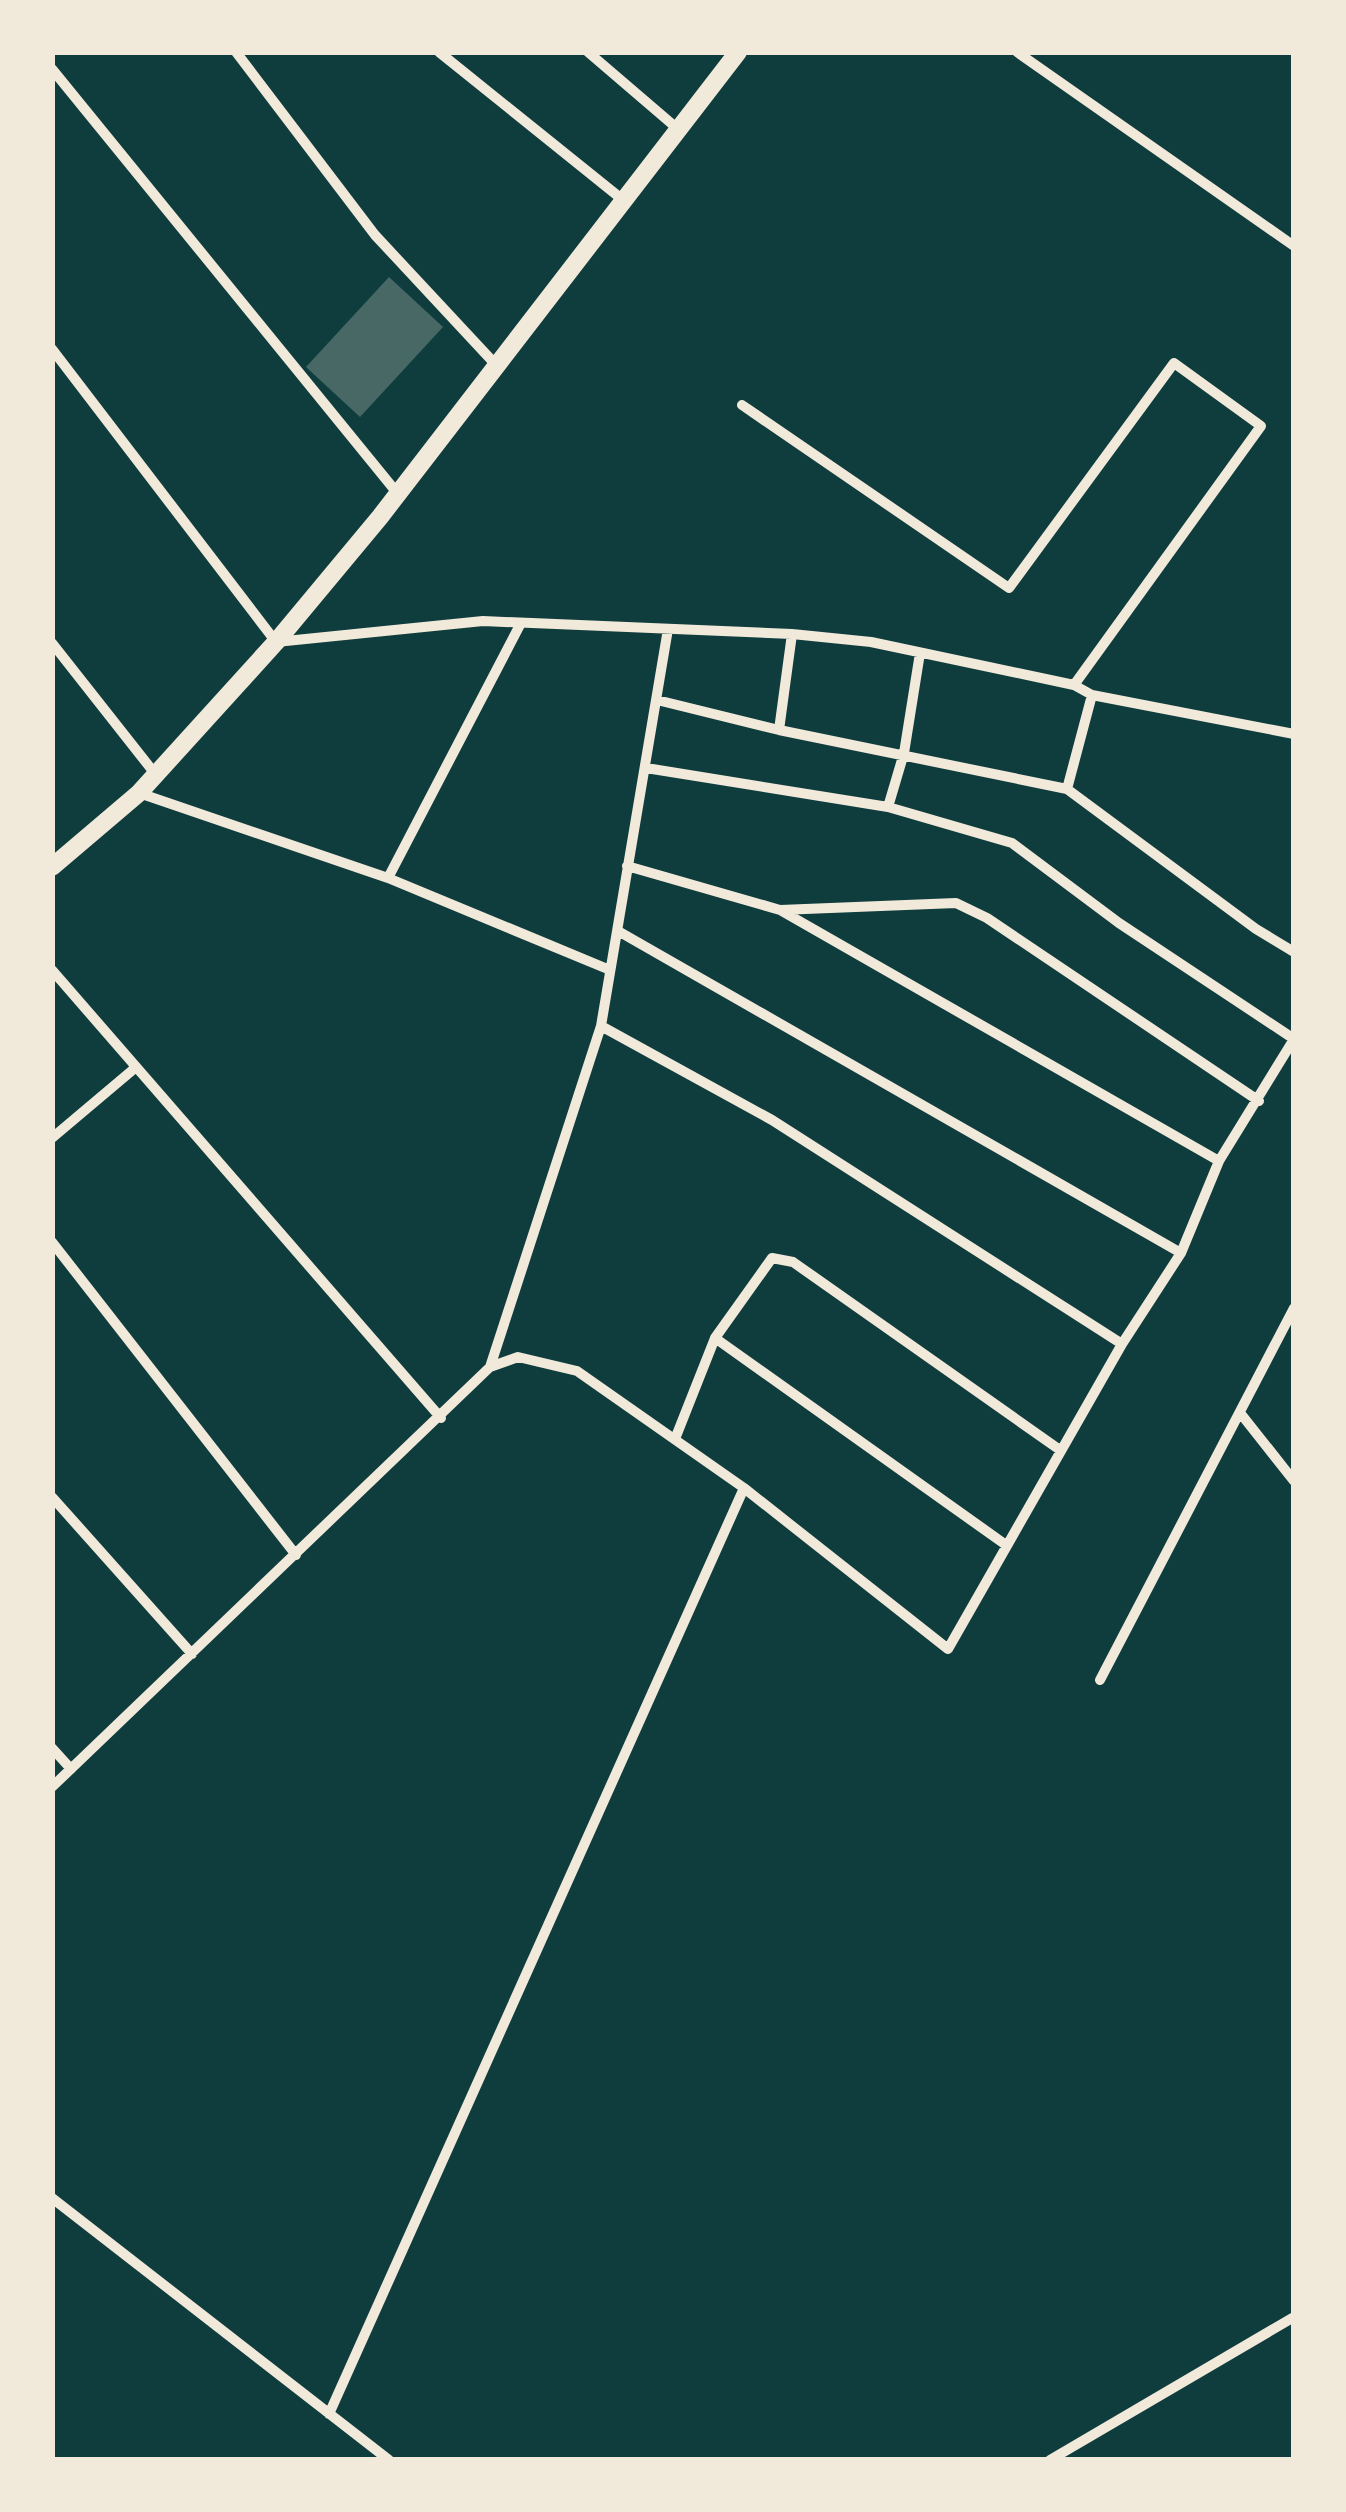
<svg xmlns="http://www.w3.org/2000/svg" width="1346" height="2512" font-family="'Noto Serif',serif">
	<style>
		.building { fill: #486865 }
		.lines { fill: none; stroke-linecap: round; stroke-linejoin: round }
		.minor { stroke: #f1e9da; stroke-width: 10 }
		.tertiary { stroke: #f1e9da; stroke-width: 18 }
	</style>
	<rect width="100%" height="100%" fill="#0f3d3e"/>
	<path class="building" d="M389,277L443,327L360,417L306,367Z"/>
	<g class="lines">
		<path class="minor" d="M236,52L375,235L497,366
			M439,52L623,200
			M588,52L679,130
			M1017,52L1294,246
			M52,69L398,494
			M52,349L276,642L483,621L792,634L871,642L1074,685L1092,695L1294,734
			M742,405L1009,588L1174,363L1261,426L1074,685
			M52,643L156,775
			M657,700L779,730L1067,789L1256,929L1294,952
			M779,730L792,634
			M646,768L888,807L1012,843L1119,923L1294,1039
			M1067,789L1092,695
			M139,793L388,878L521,623
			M888,807L904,753L920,653
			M627,866L780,910L1219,1161
			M388,878L610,970
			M780,910L956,903L987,918L1259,1101
			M618,931L1181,1253
			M52,970L441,1418
			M601,1026L772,1120L1122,1344
			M52,1138L135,1068
			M52,1242L296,1555
			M715,1338L1006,1545
			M490,1367L601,1026L668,629
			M1241,1414L1294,1481
			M675,1439L715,1338L772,1258L793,1262L1060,1450
			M52,1497L192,1654
			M1100,1680L1294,1308
			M52,1748L71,1769
			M52,1787L490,1367L518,1357L577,1371L744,1488
			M52,2198L389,2460
			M329,2414L744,1488L948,1649L1122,1344L1181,1253L1219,1161L1294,1039
			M1050,2460L1294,2317"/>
		<path class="tertiary" d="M52,867L139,793L276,642L380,517L738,52"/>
	</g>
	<rect width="1346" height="2512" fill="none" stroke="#f1e9da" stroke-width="110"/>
</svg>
